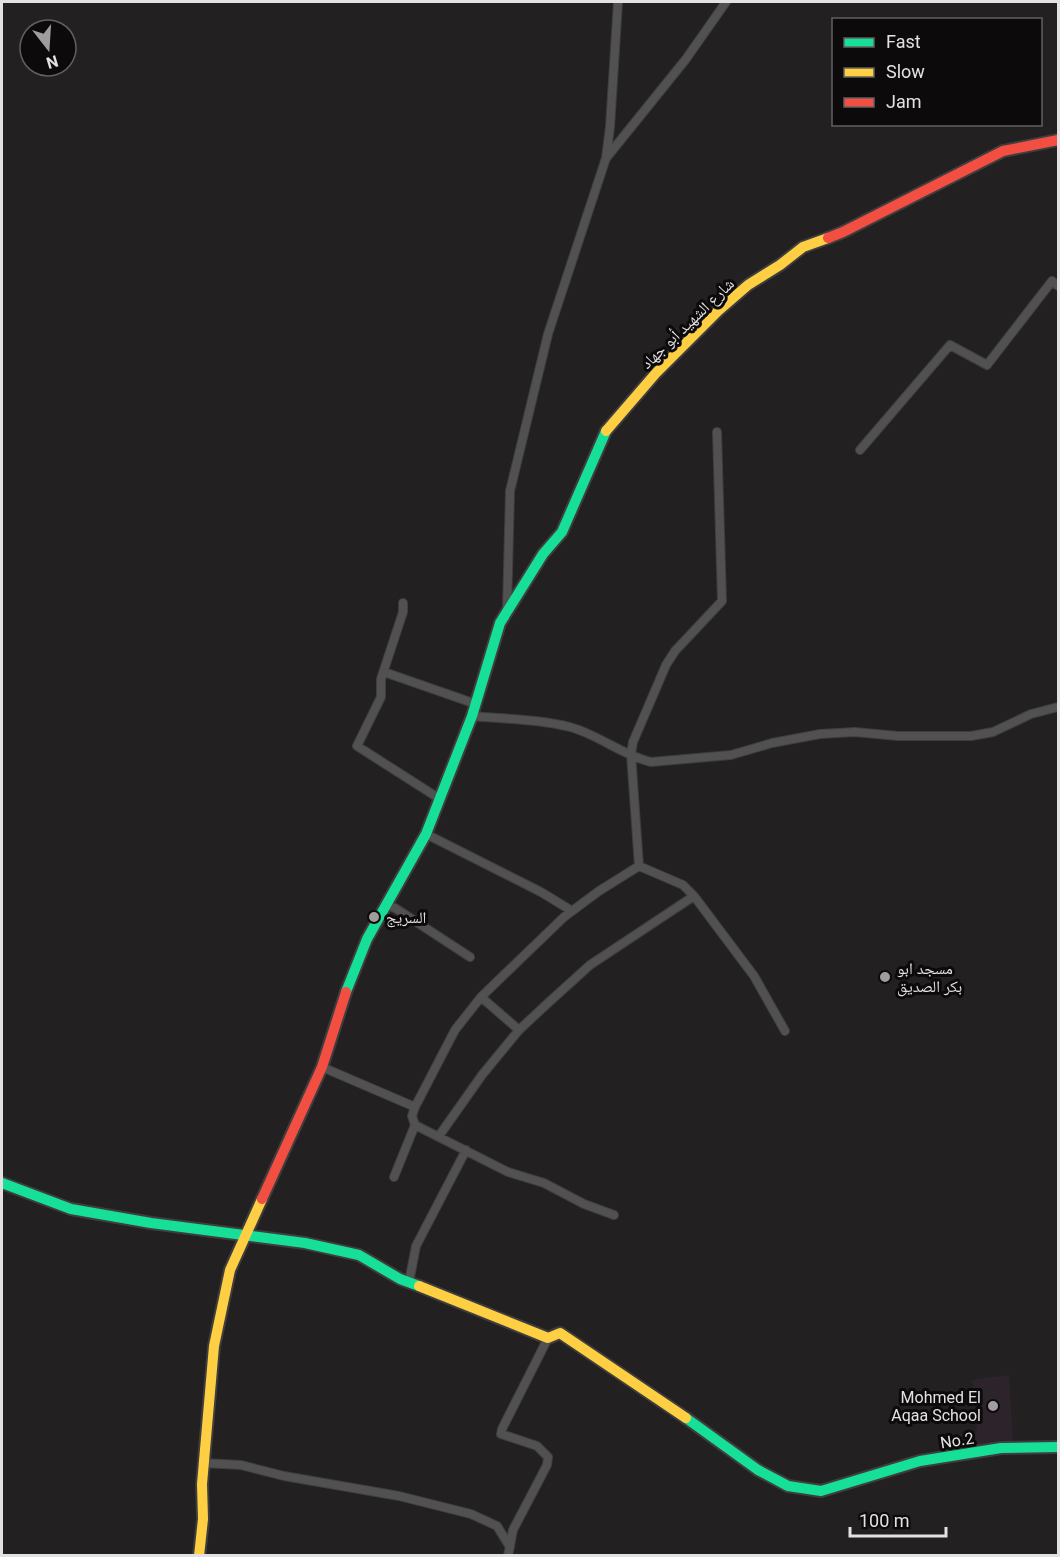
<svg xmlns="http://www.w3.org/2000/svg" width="1060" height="1557" font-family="Roboto,'Noto Naskh Arabic',sans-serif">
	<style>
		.built { fill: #2d242b }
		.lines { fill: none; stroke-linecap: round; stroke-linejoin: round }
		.street-casing { stroke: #3f3d3e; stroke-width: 10 }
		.fast-casing { stroke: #3f3d3e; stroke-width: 14 }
		.slow-casing { stroke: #3f3d3e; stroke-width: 14 }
		.jam-casing { stroke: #3f3d3e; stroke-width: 14 }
		.street { stroke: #525152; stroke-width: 8 }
		.fast { stroke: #16e098; stroke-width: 10 }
		.slow { stroke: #ffcf43; stroke-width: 10 }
		.jam { stroke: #f24e42; stroke-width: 10 }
		.poi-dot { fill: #a09d9f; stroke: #0c0a0b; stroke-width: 2 }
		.labels { text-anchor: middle; stroke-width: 6; stroke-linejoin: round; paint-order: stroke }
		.street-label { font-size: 16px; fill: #e4e1e3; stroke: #0c0a0b }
		.poi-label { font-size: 16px; fill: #e4e1e3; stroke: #0c0a0b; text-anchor: start }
	</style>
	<rect width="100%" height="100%" fill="#222021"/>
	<path class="built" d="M1009,1375L1013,1442L960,1452L956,1435L977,1432L972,1380Z"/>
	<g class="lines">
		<defs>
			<path id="street" d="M607,157L686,59L726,2
				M717,432L722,601L675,651L666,665L633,742L631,754L639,866L683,885L694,896L754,976L785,1031
				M860,450L950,345L987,365L1052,281L1058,286
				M403,603V612L381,679V697L357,746L440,799
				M507,610L510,491L548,334L606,158L610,127L618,2
				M384,672L476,704
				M472,716C504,719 539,719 570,727C599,735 622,755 651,762L731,755L772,743L820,734L855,732L898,736H971L993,732L1031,714L1058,707
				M426,834L541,892L572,911
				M386,905L395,908L470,957
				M481,997L519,1030
				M322,1067L415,1107L412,1116L415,1125L508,1172L544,1183L584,1204L614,1215
				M415,1107L455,1030L481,997L564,917L599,891L639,866
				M439,1136L482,1075L519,1030L548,1003L590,965L694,896
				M394,1177L415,1125
				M409,1282L416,1246L466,1150
				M203,1463L241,1465L284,1476L399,1496L471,1514L497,1526L510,1547
				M508,1556L513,1530L547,1465L548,1457L537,1446L501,1434L502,1429L548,1338"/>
			<path id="fast" d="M346,992L367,939L426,834L472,716L500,623L543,554L562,532L606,431
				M2,1183L71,1209L151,1223L305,1243L359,1255L400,1279L419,1286
				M686,1418L758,1470L788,1486L821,1491L920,1461L1001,1448L1058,1447"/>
			<path id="slow" d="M606,431L656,373L718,311L748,285L780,265L803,247L828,238
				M419,1286L548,1338L560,1333L686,1418
				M199,1556L203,1519L202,1484L214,1346L230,1270L262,1199"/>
			<path id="jam" d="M828,238L843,232L1003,151L1058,140
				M262,1199L322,1067L346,992"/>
		</defs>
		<use href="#street" class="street-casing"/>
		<use href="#fast" class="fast-casing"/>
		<use href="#slow" class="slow-casing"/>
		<use href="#jam" class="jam-casing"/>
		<use href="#street" class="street"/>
		<use href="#fast" class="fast"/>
		<use href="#slow" class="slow"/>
		<use href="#jam" class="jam"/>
	</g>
	<g class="poi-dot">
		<circle cx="374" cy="917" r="6"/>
		<circle cx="885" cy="977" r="6"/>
		<circle cx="993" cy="1406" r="6"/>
	</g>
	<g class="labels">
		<g class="street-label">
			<text transform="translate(687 323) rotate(-44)" y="6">شارع الشهيد أبو جهاد</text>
			<text transform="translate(957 1440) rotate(-9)" y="6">No.2</text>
		</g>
		<g class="poi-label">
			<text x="386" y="923">السريج</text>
			<text x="897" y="974">مسجد ابو<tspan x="897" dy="18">بكر الصديق</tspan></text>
			<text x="981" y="1403" text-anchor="end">Mohmed El<tspan x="981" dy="18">Aqaa School</tspan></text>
		</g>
	</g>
	<rect width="1060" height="1557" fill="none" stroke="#e4e1e3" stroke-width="6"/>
	<rect x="832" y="18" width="210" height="108" fill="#0c0a0b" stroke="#626061" stroke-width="1.5"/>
	<rect x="844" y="38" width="30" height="9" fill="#16e098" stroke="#626061" stroke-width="1.5"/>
	<text x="886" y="48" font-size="18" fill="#e4e1e3">Fast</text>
	<rect x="844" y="68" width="30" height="9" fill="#ffcf43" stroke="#626061" stroke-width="1.5"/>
	<text x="886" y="78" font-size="18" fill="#e4e1e3">Slow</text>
	<rect x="844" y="98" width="30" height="9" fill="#f24e42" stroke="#626061" stroke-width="1.5"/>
	<text x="886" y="108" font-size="18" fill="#e4e1e3">Jam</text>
	<g transform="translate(48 48) rotate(163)"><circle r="28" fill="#0c0a0b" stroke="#626061" stroke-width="1.5"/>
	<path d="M0-4.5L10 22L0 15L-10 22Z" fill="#a09d9f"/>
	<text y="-9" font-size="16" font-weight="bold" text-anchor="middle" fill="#e4e1e3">N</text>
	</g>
	<path d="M850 1527v9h96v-9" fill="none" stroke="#e4e1e3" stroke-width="3"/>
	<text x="859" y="1527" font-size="18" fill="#e4e1e3" stroke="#0c0a0b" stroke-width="4.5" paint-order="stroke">100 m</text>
</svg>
